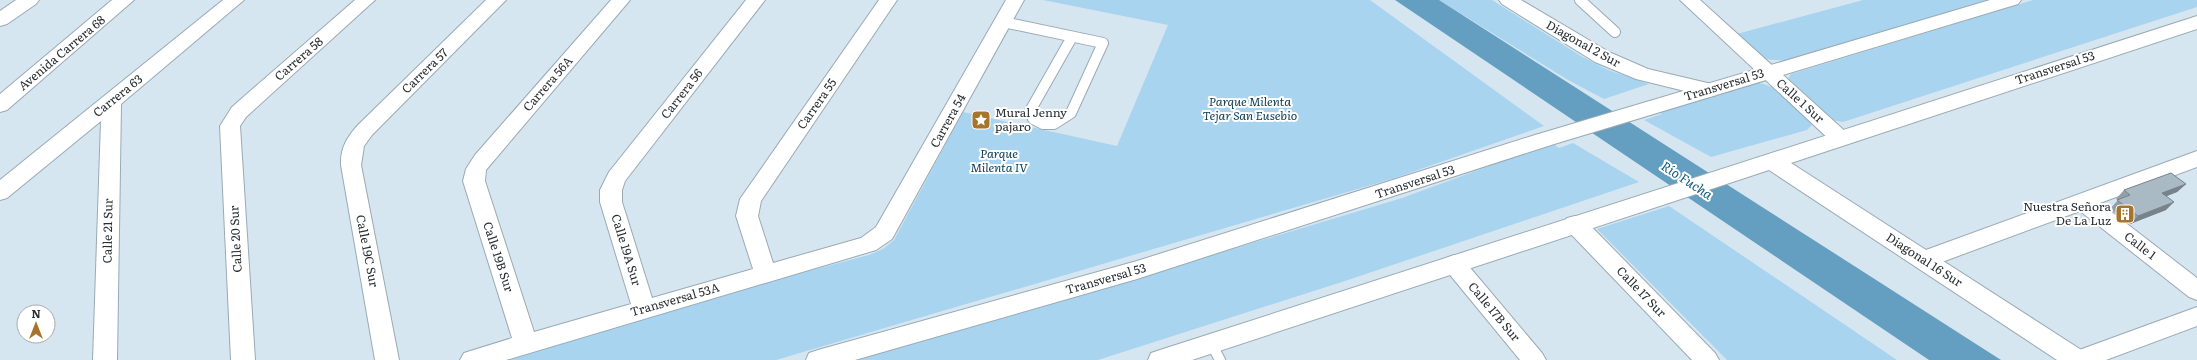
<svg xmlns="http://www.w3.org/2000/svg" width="2197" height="360" font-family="Literata,serif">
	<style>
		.green { fill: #a8d4ef }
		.water { fill: #649ec1 }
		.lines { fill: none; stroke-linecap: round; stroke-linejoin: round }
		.lane-casing { stroke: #99aab4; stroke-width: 12 }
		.street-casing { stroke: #99aab4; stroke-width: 2 }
		.secondary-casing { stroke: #99aab4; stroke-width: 2 }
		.primary-casing { stroke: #99aab4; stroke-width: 2 }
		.lane { stroke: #fff; stroke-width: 10 }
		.street { fill: #fff; fill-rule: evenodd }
		.secondary { fill: #fff; fill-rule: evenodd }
		.primary { fill: #fff; fill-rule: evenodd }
		.wall { fill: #92a0a9 }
		.shaded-wall { fill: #77828a }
		.building { fill: #aabac5; stroke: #77828a }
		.labels { text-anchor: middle; stroke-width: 4; stroke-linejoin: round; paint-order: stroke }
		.street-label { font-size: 12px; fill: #282e32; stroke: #fff }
		.park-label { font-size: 12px; font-style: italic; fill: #0f4058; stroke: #fff }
		.poi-label { font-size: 12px; fill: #282e32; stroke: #fff; text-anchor: start }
		.water-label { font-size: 13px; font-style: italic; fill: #115a7d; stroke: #fff }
	</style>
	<rect width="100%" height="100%" fill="#d5e6f1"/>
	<path class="green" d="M1043,0H1370L1544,126L1395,178L776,360H495L654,312L869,255L883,249L894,240L963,112L1117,146L1168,25Z
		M1439,0H1492L1581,56L1608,70L1649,84L1604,99L1568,80Z
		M1863,0H1990L1785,60C1758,62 1753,51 1733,35Z
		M2033,0H2197V7L1843,122L1832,120L1792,87L1788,79L1791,74Z
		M1756,83C1779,84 1795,106 1810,120L1812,125L1807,130L1711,157L1644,120L1662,114L1655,110Z
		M1552,143L1559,148L1573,143L1639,182L1345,281L1098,360H855L989,322L1402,198Z
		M1669,206L1897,360H1727L1597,229Z"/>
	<path class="water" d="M1395,0H1439L2001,360H1929Z"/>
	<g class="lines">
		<defs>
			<path id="lane" d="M1580,0L1615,32
				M1003,22L1103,43L1071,113L1054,124H1043L1033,119L1030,111L1072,37
				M1211,343L1220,360"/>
			<path id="street" d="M223,0H244L121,104L117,360H93L101,121L7,198L0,200V180Z
				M355,0H375L246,117L240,126L255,360H231L220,126L232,107Z
				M486,0H506L372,135L364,146L361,165L399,360H375L341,165C340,149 347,137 358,125Z
				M611,0H630L486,170L485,181L534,332L631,304L600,202V190L609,172L746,0H765L625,181L622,190V202L652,298L753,269L736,216L740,199L879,0H897L761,201L758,216L773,263L861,238L876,227L1006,0H1024L892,239L876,250L506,360H460L464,353L512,338L463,181L466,169L475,155Z
				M1499,0H1521L1609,52L1648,69L1716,85L1719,90L1716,95L1709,97L1636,79L1595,62L1502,4Z
				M1680,0H1700L1847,133L1850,138L1847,143L1840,145L1833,143Z
				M2197,151V167L2100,203L2197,278V300L2189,297L2080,211L1923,269L1915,266L1912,260L1915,254Z
				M1575,216L1583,218L1715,353L1719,360H1692L1567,230L1564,224L1567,218Z
				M1454,255L1462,258L1542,353L1546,360H1520L1446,270L1443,264L1446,258Z
				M2197,307V326L2106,360H2067L2071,353Z"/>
			<path id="secondary" d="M1990,0H2021L2018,4L1551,145L1137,279L855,360H806L809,353L818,350L1137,261L1535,135Z
				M2197,16V29L1791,163L2086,353L2089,360H2057L1769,170L1192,360H1148L1151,353L1160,350Z"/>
			<path id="primary" d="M16,0H39L36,4L7,24L0,26V11Z
				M112,0H134L7,110L0,112V94Z"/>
		</defs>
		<use href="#lane" class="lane-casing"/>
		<use href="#street" class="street-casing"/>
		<use href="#secondary" class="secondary-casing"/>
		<use href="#primary" class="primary-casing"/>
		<use href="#lane" class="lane"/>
		<use href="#street" class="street"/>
		<use href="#secondary" class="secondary"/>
		<use href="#primary" class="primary"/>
	</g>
	<path class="wall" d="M2186,184L2177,192L2167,196L2166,210L2130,224L2110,209L2118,200L2116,199L2124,190Z"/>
	<path class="shaded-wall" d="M2186,184L2177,192L2154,201L2162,193Z
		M2174,202L2166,210L2130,224L2138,216Z"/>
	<path class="building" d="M2171,173L2186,184L2162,193L2174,202L2138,216L2117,200L2130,195L2124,190Z"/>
	<defs>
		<symbol id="sight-square" viewBox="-11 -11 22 22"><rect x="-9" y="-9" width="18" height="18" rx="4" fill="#a7742b" stroke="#fff"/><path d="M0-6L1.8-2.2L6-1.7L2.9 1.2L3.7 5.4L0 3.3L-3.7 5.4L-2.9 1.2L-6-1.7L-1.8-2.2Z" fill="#fff"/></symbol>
		<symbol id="building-square" viewBox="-11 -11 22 22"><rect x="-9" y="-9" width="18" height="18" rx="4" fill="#a7742b" stroke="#fff"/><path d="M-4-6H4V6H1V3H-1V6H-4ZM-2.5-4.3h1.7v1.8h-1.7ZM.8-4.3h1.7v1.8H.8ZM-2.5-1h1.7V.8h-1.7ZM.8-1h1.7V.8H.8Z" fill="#fff"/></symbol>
	</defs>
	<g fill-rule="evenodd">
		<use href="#sight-square" x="970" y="109" width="22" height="22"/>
		<use href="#building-square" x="2114" y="203" width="22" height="22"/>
	</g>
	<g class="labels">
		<g class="street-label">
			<text transform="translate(1583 44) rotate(29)" y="4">Diagonal 2 Sur</text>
			<text transform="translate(62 53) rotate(-40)" y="4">Avenida Carrera 68</text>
			<text transform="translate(299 59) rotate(-41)" y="4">Carrera 58</text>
			<text transform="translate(2055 68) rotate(-18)" y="4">Transversal 53</text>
			<text transform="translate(425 71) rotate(-44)" y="4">Carrera 57</text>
			<text transform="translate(548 84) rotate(-49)" y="4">Carrera 56A</text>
			<text transform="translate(1724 85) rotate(-17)" y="4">Transversal 53</text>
			<text transform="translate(682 94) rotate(-52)" y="4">Carrera 56</text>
			<text transform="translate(118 96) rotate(-39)" y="4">Carrera 63</text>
			<text transform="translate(1800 101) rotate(42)" y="4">Calle 1 Sur</text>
			<text transform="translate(817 104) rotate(-55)" y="4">Carrera 55</text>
			<text transform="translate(948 121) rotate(-61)" y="4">Carrera 54</text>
			<text transform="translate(1415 182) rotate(-18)" y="4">Transversal 53</text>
			<text transform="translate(108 231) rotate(-89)" y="4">Calle 21 Sur</text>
			<text transform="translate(236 239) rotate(-93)" y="4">Calle 20 Sur</text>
			<text transform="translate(2140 246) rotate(38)" y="4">Calle 1</text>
			<text transform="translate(626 250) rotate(73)" y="4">Calle 19A Sur</text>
			<text transform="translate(367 251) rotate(79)" y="4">Calle 19C Sur</text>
			<text transform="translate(498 257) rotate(72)" y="4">Calle 19B Sur</text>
			<text transform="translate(1924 260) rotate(33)" y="4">Diagonal 16 Sur</text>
			<text transform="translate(1106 279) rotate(-16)" y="4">Transversal 53</text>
			<text transform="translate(1641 292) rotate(46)" y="4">Calle 17 Sur</text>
			<text transform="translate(675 300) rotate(-16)" y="4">Transversal 53A</text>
			<text transform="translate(1494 312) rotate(50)" y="4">Calle 17B Sur</text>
		</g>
		<g class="park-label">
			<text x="1250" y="106">Parque Milenta<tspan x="1250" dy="14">Tejar San Eusebio</tspan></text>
			<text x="999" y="158">Parque<tspan x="999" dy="14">Milenta IV</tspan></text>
		</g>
		<g class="poi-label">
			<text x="995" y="117">Mural Jenny<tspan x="995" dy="14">pajaro</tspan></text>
			<text x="2111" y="211" text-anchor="end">Nuestra Señora<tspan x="2111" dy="14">De La Luz</tspan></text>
		</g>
		<g class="water-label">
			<text transform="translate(1687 180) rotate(33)" y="5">Río Fucha</text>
		</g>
	</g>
	<g transform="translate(36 324)"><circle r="19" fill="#ffffff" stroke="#a9abad"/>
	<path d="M0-3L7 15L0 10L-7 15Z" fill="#a7742b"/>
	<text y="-6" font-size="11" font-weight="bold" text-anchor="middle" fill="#282e32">N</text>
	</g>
</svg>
